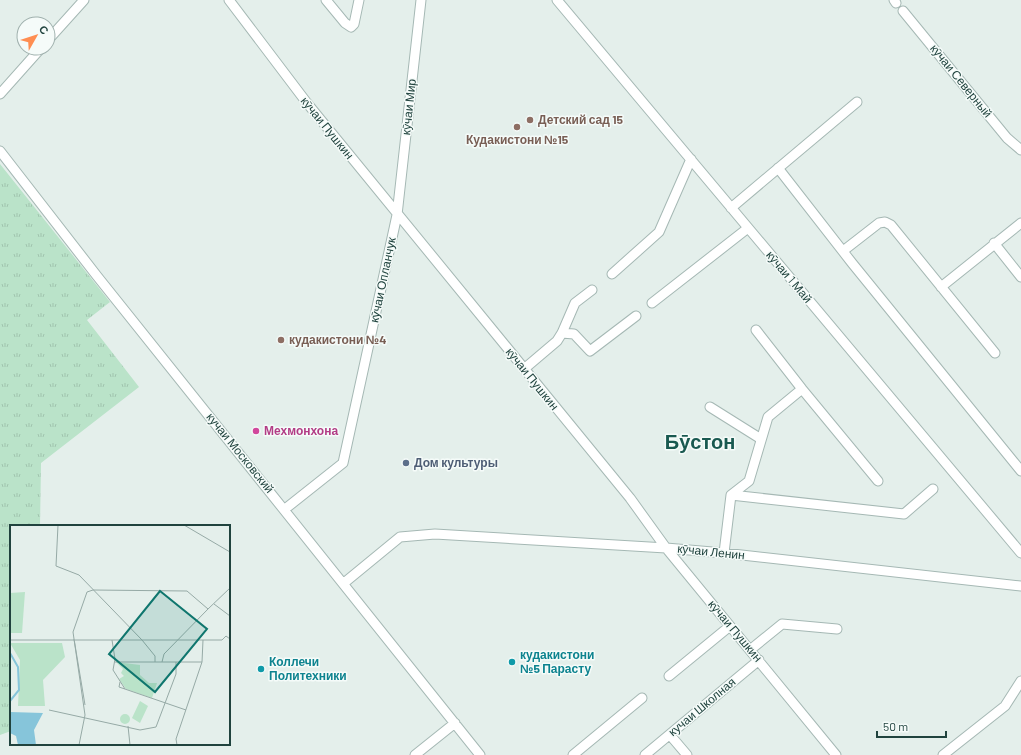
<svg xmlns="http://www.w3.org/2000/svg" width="1021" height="755" font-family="Barlow,sans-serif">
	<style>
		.park { fill: url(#park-tufts) }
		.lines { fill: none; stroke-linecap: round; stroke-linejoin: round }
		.minor-casing { stroke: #a5b8b4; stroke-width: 11 }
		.minor { stroke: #fff; stroke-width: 9 }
		.education-dot { fill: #8d6e63; stroke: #f5fbf9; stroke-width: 1.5 }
		.hotel-dot { fill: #d1479c; stroke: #f5fbf9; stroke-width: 1.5 }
		.service-dot { fill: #5c6f8a; stroke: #f5fbf9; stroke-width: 1.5 }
		.culture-dot { fill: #0f9aa8; stroke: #f5fbf9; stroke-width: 1.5 }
		.labels { text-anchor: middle; stroke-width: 3; stroke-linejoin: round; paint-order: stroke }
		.street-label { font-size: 12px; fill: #20433e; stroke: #f5fbf9 }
		.education-label { font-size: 12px; font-weight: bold; fill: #785e54; stroke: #f5fbf9; text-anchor: start }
		.hotel-label { font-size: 12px; font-weight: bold; fill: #b23c85; stroke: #f5fbf9; text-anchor: start }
		.service-label { font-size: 12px; font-weight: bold; fill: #4e5e75; stroke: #f5fbf9; text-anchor: start }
		.culture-label { font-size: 12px; font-weight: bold; fill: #0d838f; stroke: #f5fbf9; text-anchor: start }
		.town-label { font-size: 20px; font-weight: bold; fill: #195950; stroke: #f5fbf9 }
		.inset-river { fill: none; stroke: #86c5da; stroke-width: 2 }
		.inset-road { fill: none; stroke: #96aaa6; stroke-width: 1 }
		.view { fill: #0f766e; fill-opacity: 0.15; stroke: #0f766e; stroke-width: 2 }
		.inset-edge { fill: none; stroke: #20433e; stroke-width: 2 }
	</style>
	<defs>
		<pattern id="park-tufts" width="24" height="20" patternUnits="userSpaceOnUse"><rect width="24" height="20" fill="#bae3c9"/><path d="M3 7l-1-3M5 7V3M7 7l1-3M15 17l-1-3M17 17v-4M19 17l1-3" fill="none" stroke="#a0c4ae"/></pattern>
	</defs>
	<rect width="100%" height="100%" fill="#e4efeb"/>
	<path class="park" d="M0,164L110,302L87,320L139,387L41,463L40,526H11V731L0,735Z"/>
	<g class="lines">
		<defs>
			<path id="minor" d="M229,0L307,103L630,498L666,548L836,755
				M326,0L345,23L351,27L354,24L359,0
				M557,0L1021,553
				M894,0L896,3
				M903,11L1007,138L1021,150
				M48,40L84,0
				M0,94L41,48
				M0,151L97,276L480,755
				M778,168L852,263L1021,471
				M731,208L857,102
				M994,243L1021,277
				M843,251L879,223L885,222L891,225L995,353
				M612,274L659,232L691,159
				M941,287L1021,223
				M652,303L748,228
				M756,330L802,389L878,481
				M562,333L574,334L590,351L636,316
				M524,369L557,341L562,333L575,303L592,290
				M710,407L761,439
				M731,495L904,514L933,489
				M285,509L343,463L397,215L421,0
				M724,553L731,495L749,481L768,417L802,389
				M344,583L400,537L435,534L666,548L724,553L1021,586
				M750,650L782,624L837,629
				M669,676L730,626
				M670,735L687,755
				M415,755L455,723
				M573,755L642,698
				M645,755L759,660
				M943,755L1005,706L1021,681"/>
		</defs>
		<use href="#minor" class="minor-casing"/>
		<use href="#minor" class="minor"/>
	</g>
	<g class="education-dot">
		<circle cx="530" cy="120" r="4"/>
		<circle cx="517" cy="127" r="4"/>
		<circle cx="281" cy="340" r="4"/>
	</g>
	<circle class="hotel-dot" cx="256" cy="431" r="4"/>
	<circle class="service-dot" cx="406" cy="463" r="4"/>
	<g class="culture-dot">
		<circle cx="512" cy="662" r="4"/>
		<circle cx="261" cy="669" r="4"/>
	</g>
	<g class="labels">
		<g class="street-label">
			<text transform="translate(961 81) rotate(51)" y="4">кӯчаи Северный</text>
			<text transform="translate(409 107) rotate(-84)" y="4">кӯчаи Мир</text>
			<text transform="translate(327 128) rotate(51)" y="4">кӯчаи Пушкин</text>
			<text transform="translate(789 277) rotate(50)" y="4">кӯчаи 1 Май</text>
			<text transform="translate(383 280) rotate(-78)" y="4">кӯчаи Опланчук</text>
			<text transform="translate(532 379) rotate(51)" y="4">кӯчаи Пушкин</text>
			<text transform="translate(240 453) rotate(51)" y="4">кучаи Московский</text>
			<text transform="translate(711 552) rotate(6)" y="4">кӯчаи Ленин</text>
			<text transform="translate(735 631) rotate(50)" y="4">кӯчаи Пушкин</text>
			<text transform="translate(702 707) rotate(-40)" y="4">кучаи Школная</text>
		</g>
		<g class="education-label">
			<text x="538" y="124">Детский сад 15</text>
			<text x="517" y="144" text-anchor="middle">Кудакистони №15</text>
			<text x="289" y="344">кудакистони №4</text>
		</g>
		<g class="hotel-label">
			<text x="264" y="435">Мехмонхона</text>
		</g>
		<g class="service-label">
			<text x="414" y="467">Дом культуры</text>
		</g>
		<g class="culture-label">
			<text x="520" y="659">кудакистони<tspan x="520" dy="14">№5 Парасту</tspan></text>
			<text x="269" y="666">Коллечи<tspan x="269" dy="14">Политехники</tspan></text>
		</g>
		<g class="town-label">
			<text x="700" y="449">Бӯстон</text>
		</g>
	</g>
	<g transform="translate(10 525)">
		<rect width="220" height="220" fill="#e4efeb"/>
		<path d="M15,67L12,108H0V68Z" fill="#bae3c9"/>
		<path d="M0,118H52L55,132L33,155L35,181H8L10,135ZM106,137L130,140V150L139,158H147L142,173L116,164L109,154L114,151L111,148L113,144Z" fill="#bae3c9"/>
		<path d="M130,176L138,181L130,198L122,193ZM110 194a5 5 0 1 1 10 0a5 5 0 1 1-10 0Z" fill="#bae3c9"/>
		<path d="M0,187L33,188L24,205L26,220H8L6,211L0,208Z" fill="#86c5da"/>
		<path class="inset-river" d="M0,128L8,142L9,165L0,176"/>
		<path class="inset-road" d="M48,0L46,41L69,50L132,115L145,131V137M174,0L220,27M204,79L220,91M64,114L75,180M0,115H64M65,115H212L216,111L220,114M102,115L105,134L103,145L115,164M105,137H192M152,137L154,129L198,84M110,157L109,162L176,185M39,185L130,205L146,202L166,149V137M118,201L120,220M69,220L75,190L63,107L77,67L83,65L177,66L198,84L220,63M167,220L166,214L192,137L193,115"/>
		<path class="view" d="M150,66L197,104L145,167L99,129Z"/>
		<rect width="220" height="220" class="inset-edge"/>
	</g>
	<g transform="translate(36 36) rotate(51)"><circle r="19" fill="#f5fbf9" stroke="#a0b1ae"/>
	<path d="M0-3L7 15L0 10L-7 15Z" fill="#ff8e52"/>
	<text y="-6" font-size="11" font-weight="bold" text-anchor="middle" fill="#20433e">С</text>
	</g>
	<path d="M877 731v6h69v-6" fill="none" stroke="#20433e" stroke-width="2"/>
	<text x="883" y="731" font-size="12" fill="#20433e" stroke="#f5fbf9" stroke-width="3" paint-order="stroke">50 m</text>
</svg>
